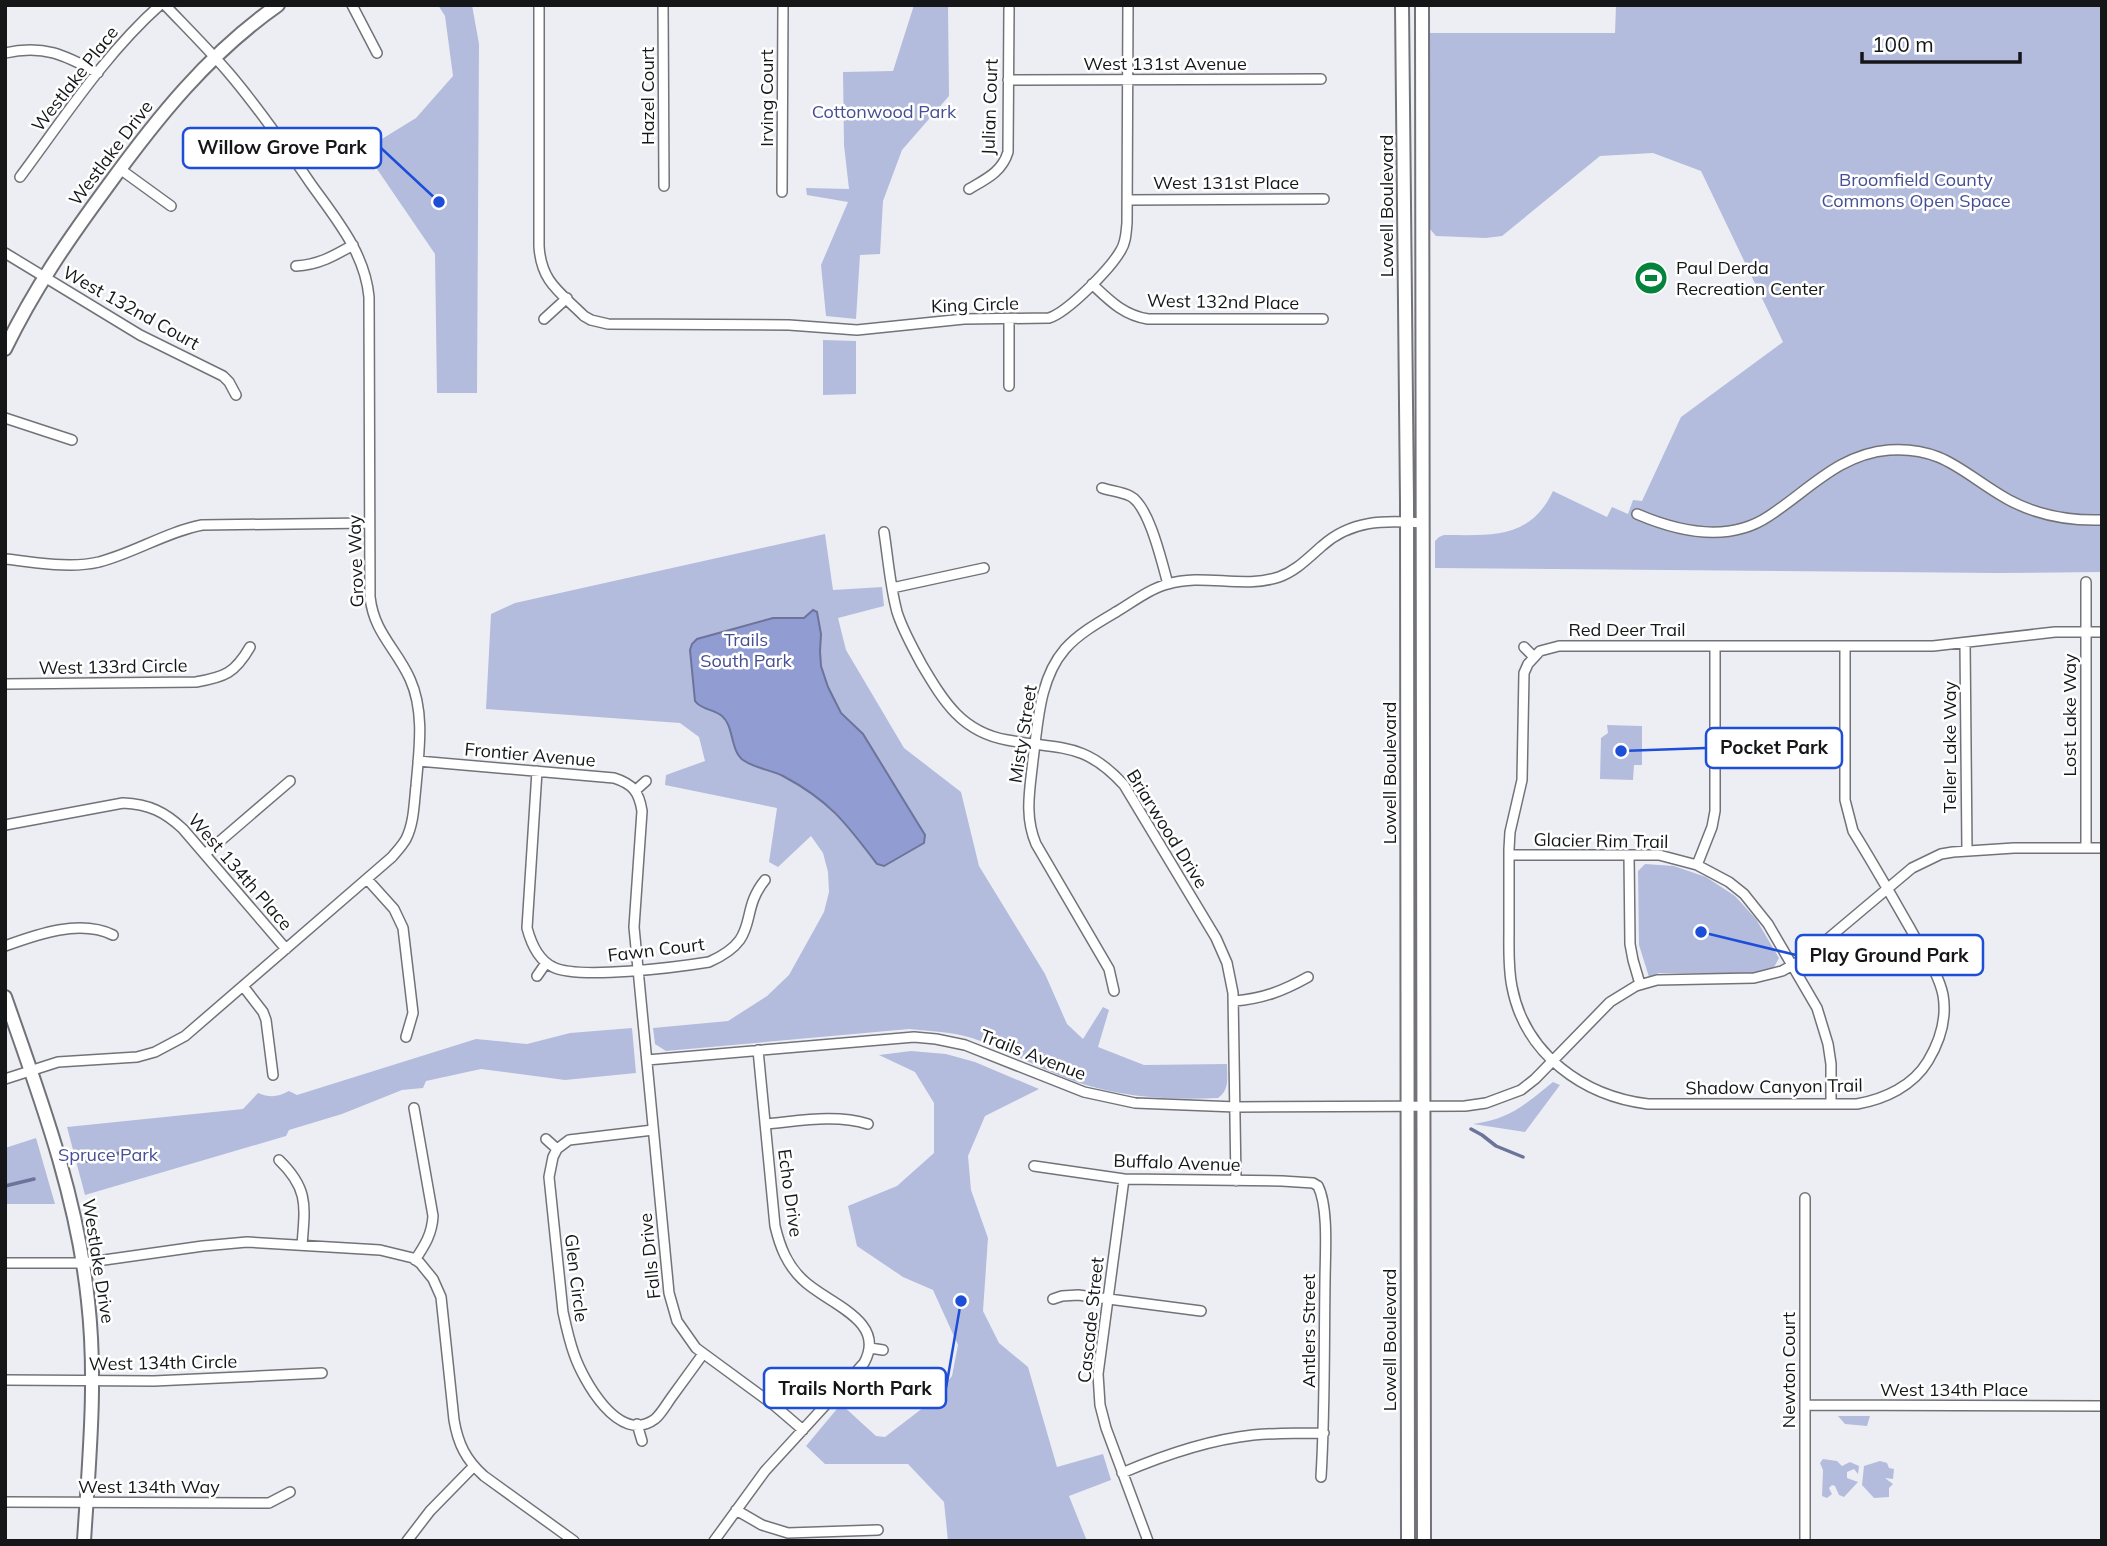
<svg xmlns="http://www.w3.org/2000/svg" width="2107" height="1546" font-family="Mulish,sans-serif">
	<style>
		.green { fill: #b4bcde }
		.water { fill: #919cd2; stroke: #6c749a; stroke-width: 2 }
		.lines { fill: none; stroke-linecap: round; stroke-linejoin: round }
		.stream { stroke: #6c749a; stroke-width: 3.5 }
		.street-casing { stroke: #727378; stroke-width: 12 }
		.secondary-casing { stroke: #727378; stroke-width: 16 }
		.street { stroke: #fff; stroke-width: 9 }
		.secondary { stroke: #fff; stroke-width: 12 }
		.labels { text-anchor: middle; stroke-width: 5; stroke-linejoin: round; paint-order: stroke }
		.street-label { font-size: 18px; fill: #151618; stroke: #fff }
		.park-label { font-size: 18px; fill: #464f93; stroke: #fff }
		.poi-label { font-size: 18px; fill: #151618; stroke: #fff; text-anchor: start }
		.leader { fill: none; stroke: #1d4ed8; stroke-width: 2.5 }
		.callout-dot { fill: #1d4ed8; stroke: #fff; stroke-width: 2.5 }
		.callout { fill: #fff; stroke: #1d4ed8; stroke-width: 2.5 }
		.callout-label { font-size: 19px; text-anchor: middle; font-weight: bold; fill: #151618 }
	</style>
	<rect width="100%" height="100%" fill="#edeef4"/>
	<path class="green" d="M438,5H472L479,44L477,393H437L435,254L364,150L416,118L453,76L445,16Z
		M914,5H948L949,96L902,150L883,201L880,254L860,255L856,319L826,316L821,265L848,202L807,195L806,188L849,189L844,145L843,72L893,71Z
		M1616,5H2102V572L1997,573L1435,568V541L1439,537L1444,535C1491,535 1530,540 1553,491L1607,517L1612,507L1628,514L1633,500L1642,501L1681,417L1783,342L1701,171L1653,153L1600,156L1502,236L1486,238L1436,236L1429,228V33H1615Z
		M823,340L856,341V394L823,395Z
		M825,534L833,590L882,587L884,606L838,618L846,650L904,748L961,792L979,866L1045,974L1067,1024L1083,1039L1103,1007L1109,1010L1098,1047L1144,1065L1227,1064C1227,1077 1230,1090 1218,1098C1173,1100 1129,1098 1086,1085C1047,1073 1011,1051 972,1038C952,1032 930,1031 909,1029L666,1051L655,1044L653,1028L728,1021L767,996L789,975L824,912L829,892L828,872L823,853L811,836L778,867L769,862L777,808L665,785L666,775L705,761L699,737L680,723L486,709L491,614L515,603Z
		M1607,725L1642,726V765H1634L1633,780L1600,779L1601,738L1608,733Z
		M1645,864L1674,866L1706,877L1735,896L1756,919L1779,958L1773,969L1753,974L1659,973L1649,977L1639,945L1638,871Z
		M632,1028L636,1073L565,1080L481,1069L426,1081L423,1088L402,1090L342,1114L289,1130L286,1136L85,1195L67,1127L243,1109L258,1093C271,1098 277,1097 289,1091L297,1095L476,1039L527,1044L570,1033Z
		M911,1051L946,1054L975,1062L1039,1089L985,1116L968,1156L971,1190L988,1238L983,1311L999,1343L1028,1367L1057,1467L1103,1454L1111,1480L1069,1496L1087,1541H948L944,1502L908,1464H825L806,1446L841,1404L876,1436L885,1437L928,1404L952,1376L958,1345L933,1290L903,1277L857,1246L848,1206L897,1186L934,1153V1103L915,1072L879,1055Z
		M1553,1082L1560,1085L1525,1132L1473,1124C1511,1119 1524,1105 1553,1082Z
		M36,1138L55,1204H5V1148Z
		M1838,1416H1870L1867,1426L1845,1424Z
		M1823,1459L1837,1461L1842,1466L1850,1462L1859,1466L1858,1474L1854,1469L1847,1472V1478L1858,1482L1844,1497L1839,1495L1835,1486L1832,1485L1829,1488L1832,1494L1827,1498L1822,1496L1823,1470L1820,1463Z
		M1880,1461L1887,1463L1889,1468L1894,1469L1893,1479L1885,1478L1893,1484L1889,1488V1497L1874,1498L1862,1485L1864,1466Z"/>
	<path class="water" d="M813,610L817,612L821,634L820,651L821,666L828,687L841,713L863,734L925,835L924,843L884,866L877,864C846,823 830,801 783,776C771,770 754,768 743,760C730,750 734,726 722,716C714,709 701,710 695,701L690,650L692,644L697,639L773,618H804Z"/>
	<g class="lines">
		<path class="stream" d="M1471,1129L1482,1135L1496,1146L1523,1157
			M87,1161L124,1152
			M5,1186L34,1179"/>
		<defs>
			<path id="street" d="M352,5L377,53
				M539,5V246C541,282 560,292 584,316L591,320L608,324L789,325L857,330L964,319L1049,318C1068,312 1111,268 1121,250C1126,242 1126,233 1127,223L1128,5
				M663,5L664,186
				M5,53C43,44 65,55 98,73
				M1008,80L1321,79
				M120,169L171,206
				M20,177C64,118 105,54 160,5
				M969,189C986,179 1002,172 1008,152L1009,8
				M782,192L783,5
				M1127,200L1324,199
				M5,253L140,335L223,376L229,382L236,395
				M296,266C318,265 334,256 353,245
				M1092,284C1109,300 1123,315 1148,319H1323
				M544,319L567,298
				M1009,319V386
				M5,418L72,440
				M1102,488C1111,491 1122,492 1130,496C1149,505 1162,563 1168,584
				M1637,514C1679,532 1729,543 1769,516C1809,490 1839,454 1889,450C1945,446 1965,476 2009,500C2037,515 2070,521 2102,520
				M884,532C888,558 890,586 897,612C903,631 913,648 922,665C944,702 962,732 1007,740C1060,750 1084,741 1124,785L1216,938L1227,963L1233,993L1236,1181
				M5,559C35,562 69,569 99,562C134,553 166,532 202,525L369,523
				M892,588L984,568
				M1965,643L1967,851
				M1845,646V800L1853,831C1873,863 1891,895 1910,928C1921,949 1938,971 1943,995C1947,1018 1940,1041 1928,1061C1913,1086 1885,1099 1857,1104H1648C1583,1096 1525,1054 1512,987C1508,968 1509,948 1509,929C1509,902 1509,875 1509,849L1510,832L1522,780L1524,673L1528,664L1540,651L1559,646H1933L2055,632H2102
				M1524,647L1533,656
				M5,684L196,682C225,677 235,673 250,647
				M418,761L614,778C633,784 639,792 642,811L634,927L669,1293L677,1321L696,1348L775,1406L803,1430
				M537,771L527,928C531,943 538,960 553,967C578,980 678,967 709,962C763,938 737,914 765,880
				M636,790L646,781
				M5,825L123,803C149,804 165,812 183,829L286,949
				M2086,848V582
				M205,854L290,781
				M1509,855H1659L1697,865L1729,882L1744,894L1768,924L1817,1008L1828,1044L1831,1064V1104
				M1629,855L1630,944L1633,960L1640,984
				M1697,865L1712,827L1715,811V646
				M367,879L394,909L403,928L413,1013L406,1037
				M5,946C38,934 80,919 113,935
				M537,976L546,963
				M243,986L263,1012L266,1020L273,1075
				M1114,991L1109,969L1036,844C1024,816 1030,789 1033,760C1038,723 1039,679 1065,649C1078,634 1099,622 1116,612C1133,602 1149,589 1168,584C1203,573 1243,589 1279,577C1296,571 1308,558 1322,546C1351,520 1384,520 1422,523
				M1234,1001C1262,999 1283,991 1308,977
				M647,1060L914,1037L936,1039L965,1045L1084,1092L1135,1103L1236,1107L1465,1106L1486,1103L1521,1090L1535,1079L1610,1002L1636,986L1657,980L1754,978L1782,971L1805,958L1912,868L1941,854L1953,852L2014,848H2102
				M5,1079L58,1062L137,1057L155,1052L185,1036L392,857C397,851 402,846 406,839C414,823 414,804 416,786C419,751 425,712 410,679C396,648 374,633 370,597L369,297C365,253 336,219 311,184C285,146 258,107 228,72C208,49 186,27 165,5
				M414,1108L433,1216C432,1234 425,1245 415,1260
				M765,1124C800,1121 835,1114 868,1124
				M653,1130L569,1140L557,1149L553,1157L549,1177L563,1312C566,1326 569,1340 574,1354C583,1380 619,1446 655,1419C661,1414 666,1405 671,1398C682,1383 692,1369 703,1354
				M546,1139L557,1149
				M279,1160C309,1189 305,1206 302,1245
				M1034,1166L1124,1179L1282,1181L1313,1183L1318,1186
				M1124,1179L1098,1374L1100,1405L1106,1428L1148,1541
				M1318,1186C1329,1208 1325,1257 1325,1282C1324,1347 1325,1412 1321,1477
				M1805,1198V1541
				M5,1263H83L203,1246L247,1242L380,1250L413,1258L420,1263L433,1279L441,1297L454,1420C458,1444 466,1460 484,1476L574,1541
				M1053,1299L1062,1296L1078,1295L1201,1311
				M870,1348L883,1350
				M5,1380L154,1381L322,1373
				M1805,1405L2102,1406
				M637,1424L642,1441
				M1122,1473C1164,1455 1207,1440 1253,1435C1276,1433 1300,1433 1324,1433
				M5,1502L269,1503L290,1492
				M736,1510L762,1525L788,1533L878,1530
				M407,1541L430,1511L474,1466
				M714,1541L765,1471L864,1363C888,1320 826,1303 803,1280C787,1265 780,1247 775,1226L758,1050"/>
			<path id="secondary" d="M1402,5L1407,502L1408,1541
				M1422,5L1424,1541
				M5,349C34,289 68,240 107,187C157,118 208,54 278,5
				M5,997C40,1097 77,1195 88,1301C97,1380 89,1461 84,1541"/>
		</defs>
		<use href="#street" class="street-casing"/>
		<use href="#secondary" class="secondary-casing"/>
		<use href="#street" class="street"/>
		<use href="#secondary" class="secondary"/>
	</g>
	<defs>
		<symbol id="stadium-disc" viewBox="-11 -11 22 22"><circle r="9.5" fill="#04833c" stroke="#fff"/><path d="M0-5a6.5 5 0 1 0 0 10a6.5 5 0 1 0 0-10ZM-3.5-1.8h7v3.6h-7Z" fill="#fff"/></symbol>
	</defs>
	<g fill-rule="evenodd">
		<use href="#stadium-disc" x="1632" y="259" width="38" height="38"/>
	</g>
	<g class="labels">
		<g class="street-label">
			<text x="1165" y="70">West 131st Avenue</text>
			<text transform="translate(75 79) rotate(-52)" y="6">Westlake Place</text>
			<text transform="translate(648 96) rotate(-90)" y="6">Hazel Court</text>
			<text transform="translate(767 98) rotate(-90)" y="6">Irving Court</text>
			<text transform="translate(990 107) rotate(-88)" y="6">Julian Court</text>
			<text transform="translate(111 153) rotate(-53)" y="6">Westlake Drive</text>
			<text x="1226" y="189">West 131st Place</text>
			<text transform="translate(1387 206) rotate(-90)" y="6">Lowell Boulevard</text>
			<text transform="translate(1223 302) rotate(1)" y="6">West 132nd Place</text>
			<text transform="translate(975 305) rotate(-2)" y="6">King Circle</text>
			<text transform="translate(131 308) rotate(29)" y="6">West 132nd Court</text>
			<text transform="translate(356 561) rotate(-92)" y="6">Grove Way</text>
			<text x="1627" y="636">Red Deer Trail</text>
			<text transform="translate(113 667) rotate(-1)" y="6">West 133rd Circle</text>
			<text transform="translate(2070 715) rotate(-90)" y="6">Lost Lake Way</text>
			<text transform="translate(1023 734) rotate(-81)" y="6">Misty Street</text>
			<text transform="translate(1950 747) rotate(-90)" y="6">Teller Lake Way</text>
			<text transform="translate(530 755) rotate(5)" y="6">Frontier Avenue</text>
			<text transform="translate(1390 773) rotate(-90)" y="6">Lowell Boulevard</text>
			<text transform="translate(1167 829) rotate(58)" y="6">Briarwood Drive</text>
			<text transform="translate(1601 841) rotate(1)" y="6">Glacier Rim Trail</text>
			<text transform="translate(240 872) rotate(49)" y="6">West 134th Place</text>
			<text transform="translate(656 950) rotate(-7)" y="6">Fawn Court</text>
			<text transform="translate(1033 1055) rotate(21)" y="6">Trails Avenue</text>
			<text transform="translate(1774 1087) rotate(-1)" y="6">Shadow Canyon Trail</text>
			<text transform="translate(1177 1163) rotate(2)" y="6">Buffalo Avenue</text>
			<text transform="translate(790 1193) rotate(82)" y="6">Echo Drive</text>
			<text transform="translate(650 1256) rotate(-96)" y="6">Falls Drive</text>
			<text transform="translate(98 1261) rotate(81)" y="6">Westlake Drive</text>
			<text transform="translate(576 1278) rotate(83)" y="6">Glen Circle</text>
			<text transform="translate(1091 1320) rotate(-84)" y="6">Cascade Street</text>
			<text transform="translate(1309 1331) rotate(-90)" y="6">Antlers Street</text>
			<text transform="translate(1390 1340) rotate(-90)" y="6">Lowell Boulevard</text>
			<text transform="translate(163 1363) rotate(-1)" y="6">West 134th Circle</text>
			<text transform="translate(1789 1370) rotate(-90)" y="6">Newton Court</text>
			<text x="1954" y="1396">West 134th Place</text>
			<text x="149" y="1493">West 134th Way</text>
		</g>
		<g class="park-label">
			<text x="884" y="118">Cottonwood Park</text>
			<text x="1916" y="186">Broomfield County<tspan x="1916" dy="21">Commons Open Space</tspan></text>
			<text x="746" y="646">Trails<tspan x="746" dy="21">South Park</tspan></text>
			<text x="108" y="1161">Spruce Park</text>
		</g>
		<g class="poi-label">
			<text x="1676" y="274">Paul Derda<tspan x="1676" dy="21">Recreation Center</tspan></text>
		</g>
	</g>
	<path class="leader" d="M439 202L381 148M1621 751L1706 748M1701 932L1796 955M961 1301L946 1388"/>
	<g class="callout-dot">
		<circle cx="439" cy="202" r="7"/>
		<circle cx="1621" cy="751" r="7"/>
		<circle cx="1701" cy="932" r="7"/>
		<circle cx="961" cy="1301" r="7"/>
	</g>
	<g class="callout">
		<rect x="183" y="128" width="198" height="40" rx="7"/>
		<rect x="1706" y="728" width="136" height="40" rx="7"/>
		<rect x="1796" y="935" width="187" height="40" rx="7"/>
		<rect x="764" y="1368" width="182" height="40" rx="7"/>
	</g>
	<g class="callout-label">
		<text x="282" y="154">Willow Grove Park</text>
		<text x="1774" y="754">Pocket Park</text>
		<text x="1889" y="962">Play Ground Park</text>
		<text x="855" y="1395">Trails North Park</text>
	</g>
	<rect width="2107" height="1546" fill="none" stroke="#151618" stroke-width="14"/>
	<path d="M1862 52v10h158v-10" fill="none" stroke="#151618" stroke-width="3.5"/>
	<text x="1872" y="52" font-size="21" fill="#151618" stroke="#ffffff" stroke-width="5" paint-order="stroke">100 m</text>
</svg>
